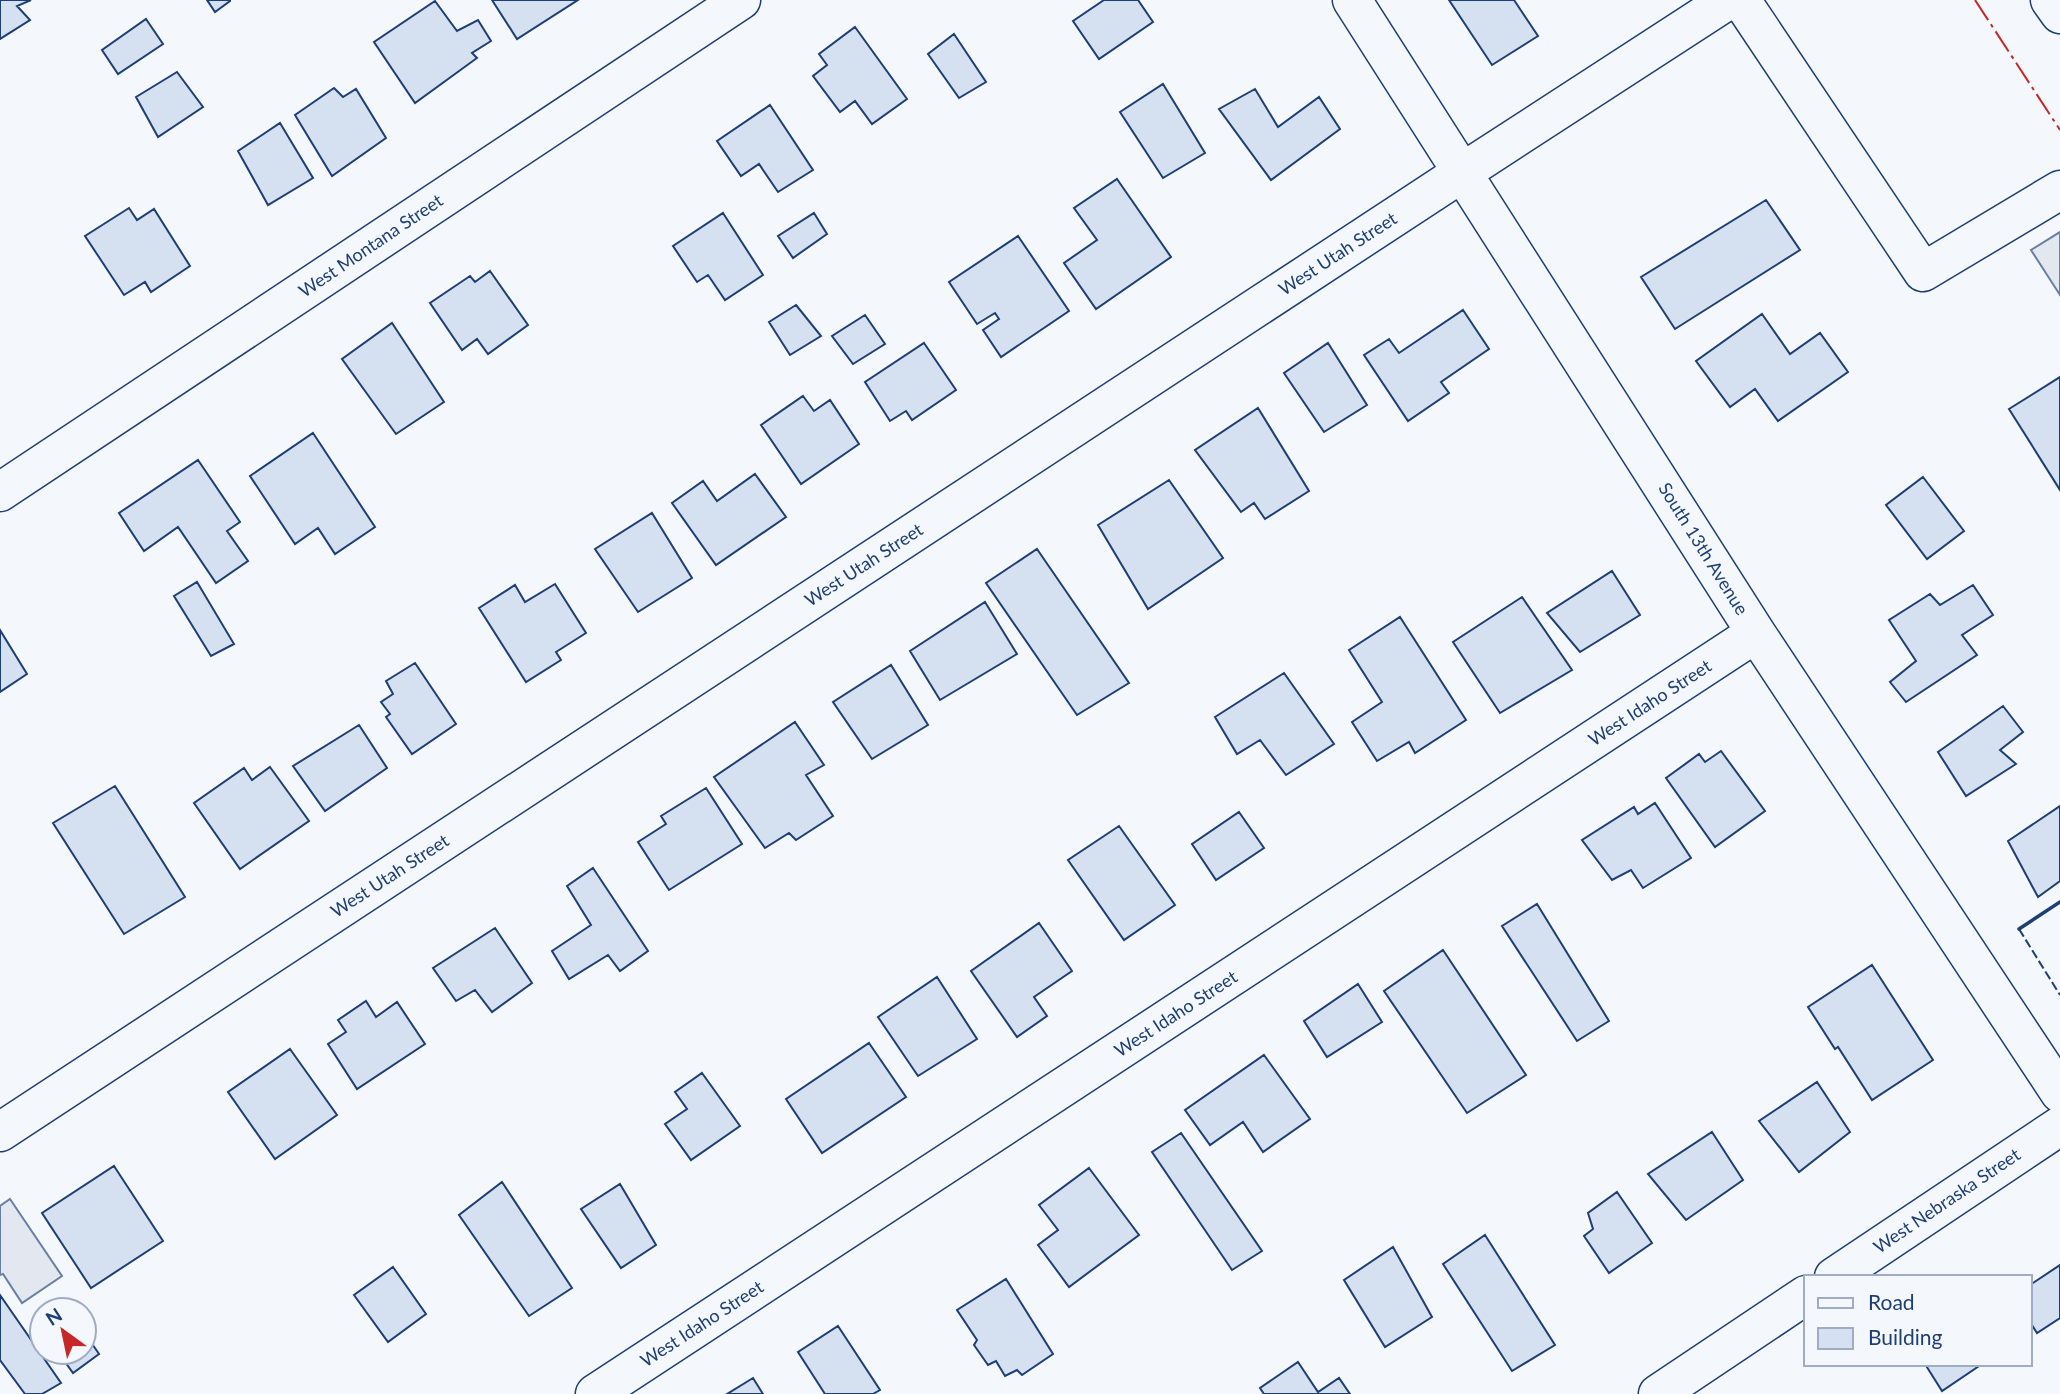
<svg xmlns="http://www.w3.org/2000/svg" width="2060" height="1394" font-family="Lato,sans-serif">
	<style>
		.parking { fill: #e3e8f0; stroke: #687fa3; stroke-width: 2 }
		.building { fill: #d5e0f0; stroke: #1d3f73; stroke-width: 2 }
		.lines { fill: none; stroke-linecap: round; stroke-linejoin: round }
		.minor-casing { stroke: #1d3f73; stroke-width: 41 }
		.major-casing { stroke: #1d3f73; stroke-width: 41 }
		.minor { stroke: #f4f7fb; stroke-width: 38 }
		.major { stroke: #f4f7fb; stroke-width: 38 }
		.fence { stroke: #1d3f73; stroke-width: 2; stroke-dasharray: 9 3.5; stroke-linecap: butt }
		.wall { stroke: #1d3f73; stroke-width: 3.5 }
		.power { stroke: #c62828; stroke-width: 2; stroke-dasharray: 24 5 3.5 5; stroke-linecap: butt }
		.labels { text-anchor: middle; stroke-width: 5; stroke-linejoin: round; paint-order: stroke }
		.street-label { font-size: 18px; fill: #1d3f73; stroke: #f4f7fb }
	</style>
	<rect width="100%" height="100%" fill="#f4f7fb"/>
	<path class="parking" d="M2060,232V295L2031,250Z
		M10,1199L62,1276L22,1303L3,1274L0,1275V1206Z"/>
	<path class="building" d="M0,0H31L17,6L30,20L0,39Z
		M207,0H230V1L215,12Z
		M492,0H578L517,39Z
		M1104,0H1138L1153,22L1099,59L1073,21Z
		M1449,0H1514L1538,36L1492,65Z
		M435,1L457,31L478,20L491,41L472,53L477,58L415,103L374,42Z
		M146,19L163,44L118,74L102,50Z
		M855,27L907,99L872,124L855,101L840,112L813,76L827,65L819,54Z
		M954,34L986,82L959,98L928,54Z
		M177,72L203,107L158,137L136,97Z
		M1163,84L1205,153L1163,178L1120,112Z
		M334,88L343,97L356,89L386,138L332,176L295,115Z
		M1255,89L1278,127L1319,97L1340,129L1271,180L1219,109Z
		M770,105L813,170L778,192L759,164L741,176L717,141Z
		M280,123L313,178L268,205L238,151Z
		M1117,179L1171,257L1096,309L1064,263L1097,240L1074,208Z
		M1766,200L1800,250L1675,329L1641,277Z
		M129,208L137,220L154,209L190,266L151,292L145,282L124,295L85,236Z
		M723,213L763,275L725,300L708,275L697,282L673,246Z
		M814,213L827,234L793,258L778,236Z
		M1018,236L1069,311L1001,357L983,330L999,319L995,313L977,324L949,282Z
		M490,271L528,325L488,354L477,339L462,350L430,303L470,276L475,282Z
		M796,305L821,336L790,355L769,322Z
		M1463,310L1489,349L1441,382L1449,393L1408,421L1364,355L1389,339L1399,353Z
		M1762,314L1790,354L1820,333L1848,372L1778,421L1755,389L1730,407L1696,361Z
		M865,315L885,344L853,364L832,336Z
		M392,323L444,402L396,434L342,359Z
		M924,343L956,390L912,420L906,411L890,421L865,382Z
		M1328,343L1367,405L1324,432L1284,373Z
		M2060,377V490L2009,409Z
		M803,396L814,411L830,400L859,444L801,484L761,425Z
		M1258,408L1309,491L1265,519L1254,503L1241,512L1195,450Z
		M313,433L375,527L335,554L318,528L295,544L250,476Z
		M198,460L240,522L227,531L248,561L216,583L178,527L144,551L119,513Z
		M755,474L786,517L716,565L672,503L703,481L717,501Z
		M1923,477L1964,531L1927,559L1886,505Z
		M1169,480L1223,558L1148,609L1098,525Z
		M652,513L692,578L638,612L595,549Z
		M1037,549L1129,683L1077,715L986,583Z
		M1612,571L1640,615L1580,652L1547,613Z
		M197,582L234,644L211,656L174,596Z
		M555,584L586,633L556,652L561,660L526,682L479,608L515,585L525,602Z
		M1973,585L1993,615L1962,635L1977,655L1906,702L1890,682L1916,661L1889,620L1930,594L1940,605Z
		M1522,597L1572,670L1500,713L1453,642Z
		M985,602L1017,654L940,700L910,651Z
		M1400,617L1466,720L1415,753L1409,742L1377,761L1352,722L1382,702L1349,650Z
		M0,630L27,674L0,692Z
		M415,663L456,724L412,754L386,717L390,714L381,702L393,694L386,681Z
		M891,665L928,725L872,759L833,702Z
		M1284,673L1334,744L1286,775L1260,740L1237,754L1215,717Z
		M2003,706L2023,732L2000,750L2016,764L1966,796L1938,752Z
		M795,722L824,765L806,775L833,816L796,840L789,833L765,848L714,777Z
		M359,725L387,768L325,811L293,766Z
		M1721,751L1765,811L1715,847L1666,778L1699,754L1705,762Z
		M270,767L309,821L240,869L194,803L244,768L252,780Z
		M115,786L185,897L124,934L53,823Z
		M706,788L742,844L669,890L638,842L666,824L661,816Z
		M1655,803L1691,858L1643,888L1631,870L1612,880L1582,840L1634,807L1638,814Z
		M2060,806V881L2038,897L2008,841Z
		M1239,812L1264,848L1216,880L1192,844Z
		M1119,826L1175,905L1124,940L1068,860Z
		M593,868L648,951L620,971L608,955L569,979L552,951L591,925L567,886Z
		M1537,904L1609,1021L1577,1041L1502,926Z
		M1039,923L1072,971L1034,997L1047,1016L1017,1037L971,971Z
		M495,928L532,983L492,1012L475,990L456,1001L433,968Z
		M1443,950L1526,1075L1467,1113L1384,991Z
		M1872,965L1933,1060L1872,1100L1838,1047L1835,1049L1808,1007Z
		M937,977L977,1039L918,1076L878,1017Z
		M1358,984L1382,1022L1327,1057L1304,1021Z
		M366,1001L376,1017L397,1002L425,1044L357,1089L328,1044L346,1032L338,1020Z
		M869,1043L906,1097L822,1153L786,1099Z
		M290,1049L337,1115L275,1159L228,1092Z
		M1264,1055L1310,1119L1263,1152L1243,1122L1210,1145L1185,1110Z
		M702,1073L740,1126L691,1160L665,1124L687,1109L675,1092Z
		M1817,1082L1850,1132L1799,1172L1759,1121Z
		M1712,1132L1743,1180L1686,1220L1648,1174Z
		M1181,1133L1262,1251L1232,1270L1152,1152Z
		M114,1166L163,1241L91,1288L42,1213Z
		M1089,1168L1139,1235L1069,1287L1038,1245L1058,1230L1039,1205Z
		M502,1182L572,1288L529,1316L459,1215Z
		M620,1184L656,1245L621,1268L581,1209Z
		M1617,1192L1652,1243L1609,1273L1584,1236L1593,1229L1588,1213Z
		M1485,1235L1555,1345L1512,1371L1443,1264Z
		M1393,1247L1432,1317L1385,1347L1344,1280Z
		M2060,1265V1318L2037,1333L2030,1322V1285Z
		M393,1267L426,1314L388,1342L354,1295Z
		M1006,1279L1053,1354L1022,1375L1017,1370L1005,1376L996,1361L988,1365L974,1345L977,1340L957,1310Z
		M0,1295L61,1383L42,1394H25L0,1360Z
		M838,1326L880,1390L873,1394H825L798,1352Z
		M84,1332L99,1354L73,1373L58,1352H84Z
		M1298,1362L1318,1392L1339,1378L1350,1394H1264L1260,1388Z
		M1925,1364H1982L1942,1391Z
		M753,1378L763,1394H727Z"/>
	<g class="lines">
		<defs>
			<path id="minor" d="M1352,0L1756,633L2060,1093
				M1741,0L1923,272L2060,190
				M0,492L741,0
				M0,1132L1463,172L1728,0
				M1834,1277L2060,1126
				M595,1394L1756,633
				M1658,1394L1806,1295"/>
			<path id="major" d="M2050,0L2060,14"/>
		</defs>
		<use href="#minor" class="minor-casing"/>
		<use href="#major" class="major-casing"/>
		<use href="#minor" class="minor"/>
		<use href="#major" class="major"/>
		<path class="fence" d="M2019,929L2060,995"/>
		<path class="wall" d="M2019,929L2060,902"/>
		<path class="power" d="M1975,0L2060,130"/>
	</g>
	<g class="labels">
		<g class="street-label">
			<text transform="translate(371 246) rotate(-34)" y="6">West Montana Street</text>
			<text transform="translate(1338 254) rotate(-33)" y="6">West Utah Street</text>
			<text transform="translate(1703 549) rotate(58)" y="6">South 13th Avenue</text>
			<text transform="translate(864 565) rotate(-33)" y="6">West Utah Street</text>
			<text transform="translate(1650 703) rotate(-33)" y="6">West Idaho Street</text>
			<text transform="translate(390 876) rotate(-33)" y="6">West Utah Street</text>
			<text transform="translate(1176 1014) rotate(-33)" y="6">West Idaho Street</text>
			<text transform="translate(1947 1201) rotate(-34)" y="6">West Nebraska Street</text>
			<text transform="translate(702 1324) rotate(-33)" y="6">West Idaho Street</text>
		</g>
	</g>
	<rect x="1804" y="1275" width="228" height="91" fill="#f4f7fb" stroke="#9eadc5" stroke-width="2"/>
	<rect x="1818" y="1298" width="35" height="10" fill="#f4f7fb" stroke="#9eadc5" stroke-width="2"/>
	<text x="1868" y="1310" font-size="21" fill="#1d3f73">Road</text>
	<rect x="1818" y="1328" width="35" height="21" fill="#d5e0f0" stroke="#9eadc5" stroke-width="2"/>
	<text x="1868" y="1345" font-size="21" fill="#1d3f73">Building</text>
	<g transform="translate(63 1331) rotate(327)"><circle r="33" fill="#f4f7fb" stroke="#9eadc5" stroke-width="2"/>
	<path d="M0-5L12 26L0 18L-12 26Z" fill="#c62828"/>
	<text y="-10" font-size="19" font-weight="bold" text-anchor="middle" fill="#1d3f73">N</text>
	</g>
</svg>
